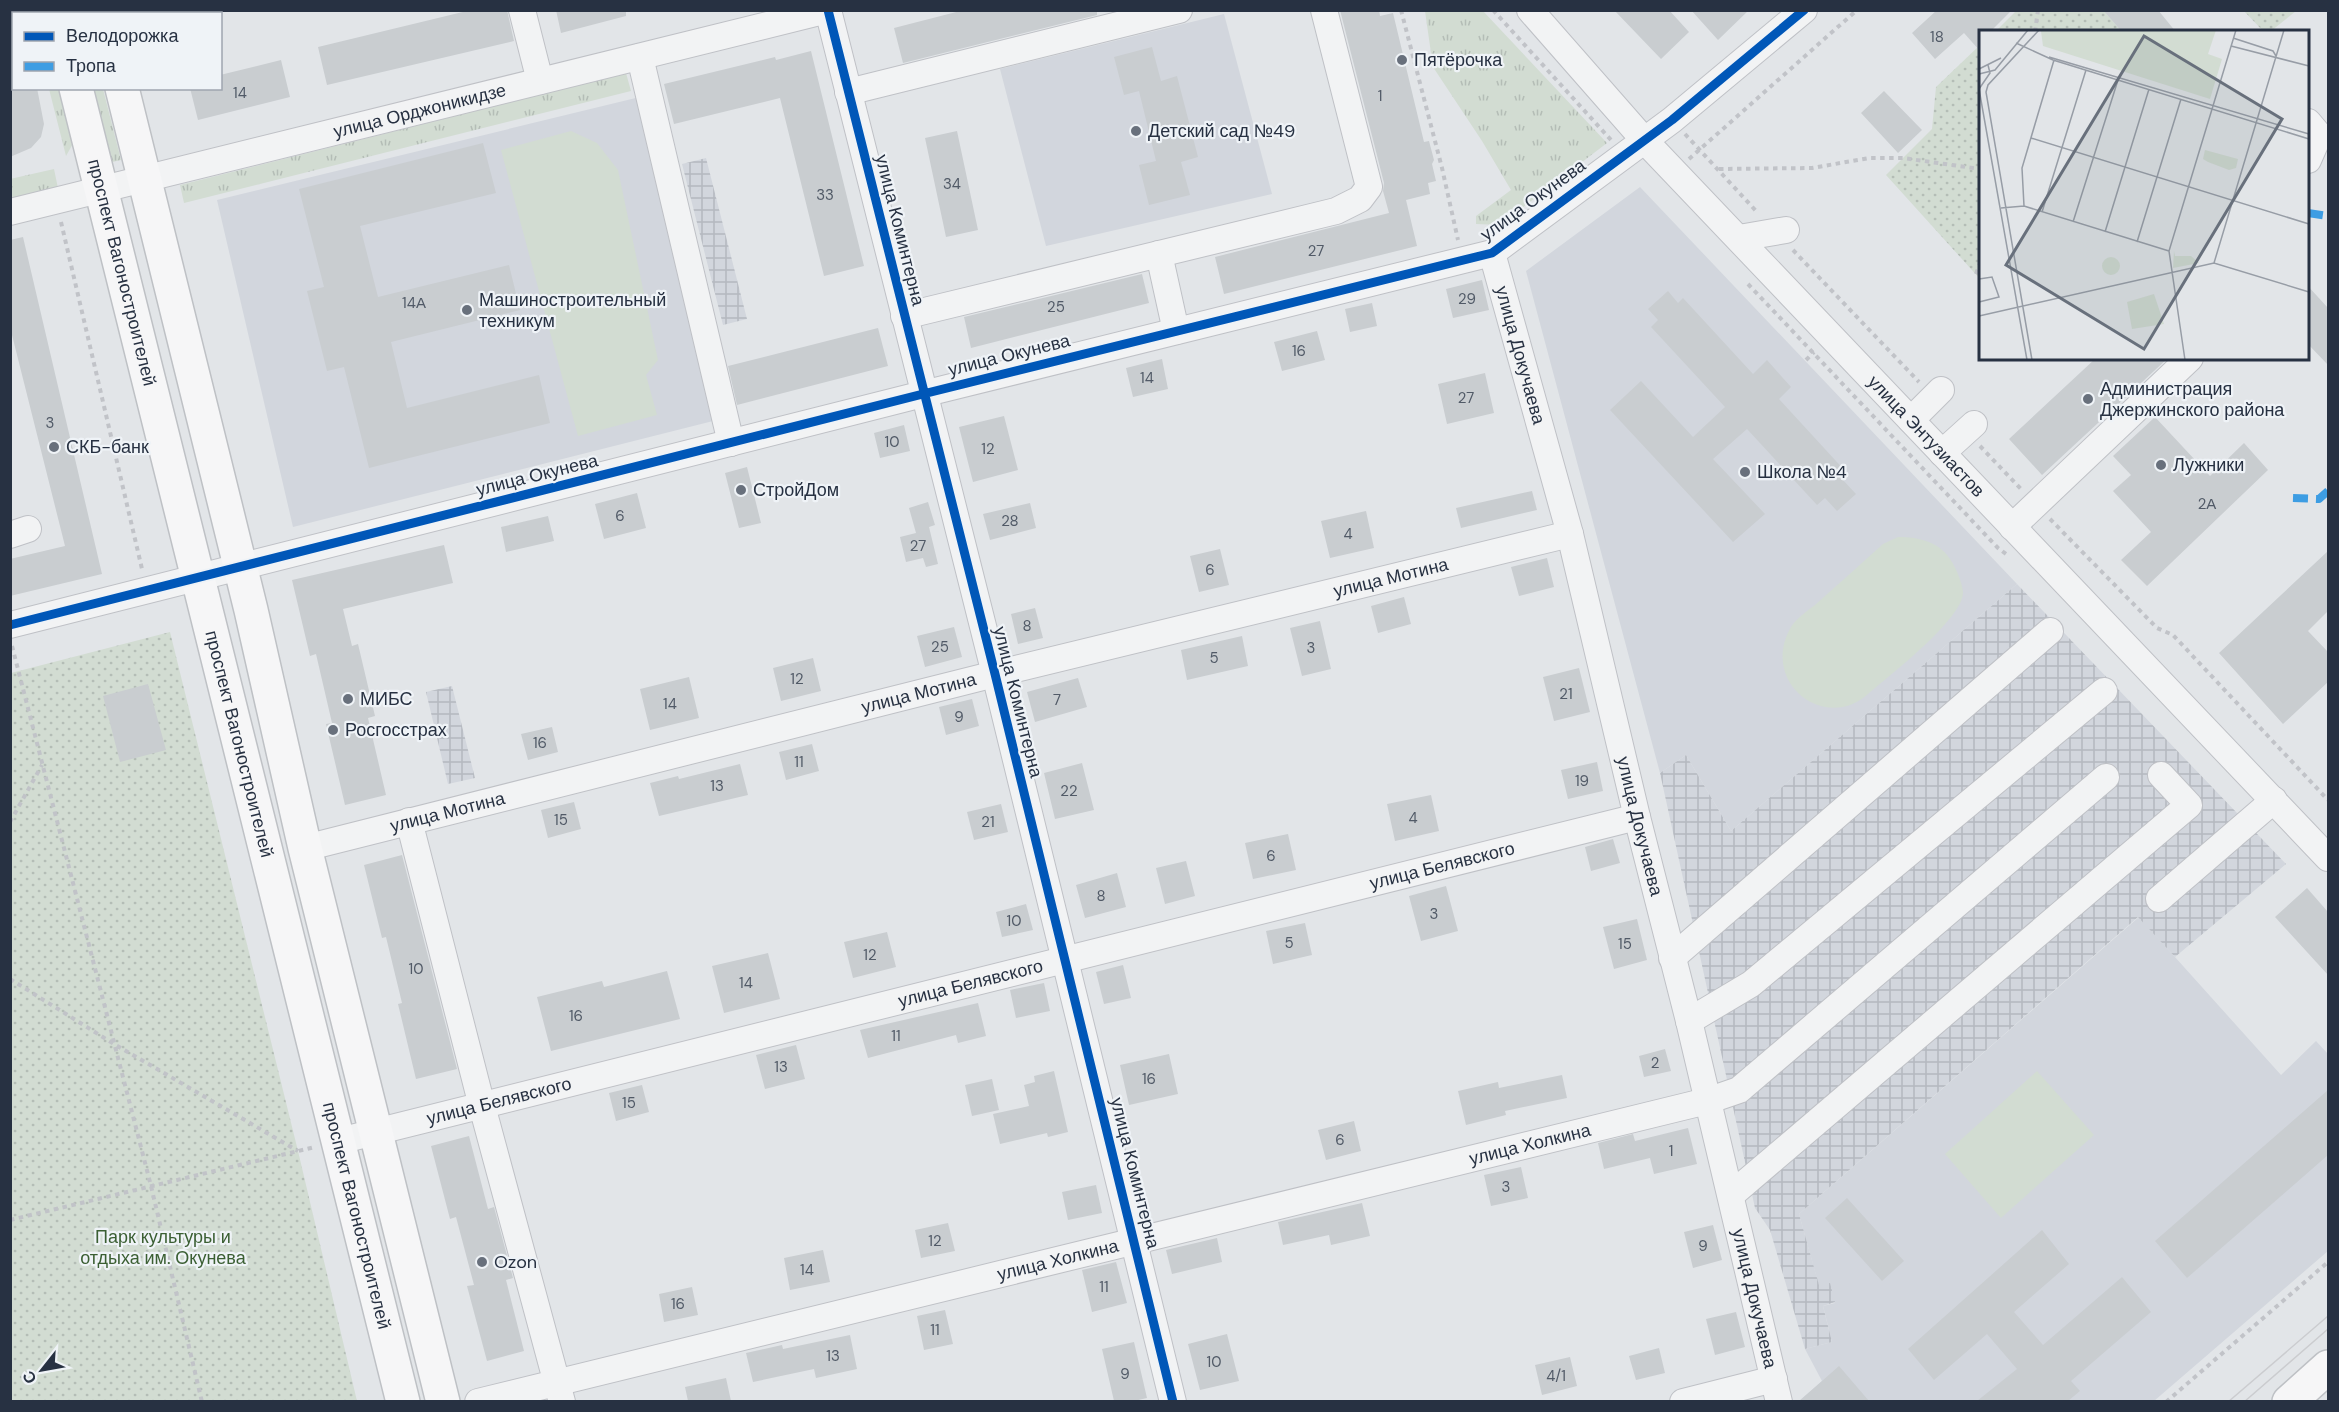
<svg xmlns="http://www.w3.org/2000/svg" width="2339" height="1412" font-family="'DM Sans',sans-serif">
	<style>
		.built { fill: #d2d6dd }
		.industrial { fill: url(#industrial-grid) }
		.grass { fill: url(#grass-tufts) }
		.park { fill: url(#park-dots) }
		.garden { fill: #d2dcd2 }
		.building { fill: #c9cdd0 }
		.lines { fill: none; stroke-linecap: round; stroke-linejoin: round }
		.minor-casing { stroke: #bfc1c6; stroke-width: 28 }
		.major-casing { stroke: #bec1c5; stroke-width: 36 }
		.path { stroke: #c1c3c8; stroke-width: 4; stroke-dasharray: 4.5 4.5; stroke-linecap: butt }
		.minor { stroke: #f2f3f4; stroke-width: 26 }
		.major { stroke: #f6f6f7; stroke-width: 33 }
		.tram { stroke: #cbcccf; stroke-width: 1.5 }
		.quiet { stroke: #3d9de3; stroke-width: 8; stroke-dasharray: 15 8; stroke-linecap: butt }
		.cycleway-casing { stroke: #eff3f7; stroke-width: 13 }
		.cycleway { stroke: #0057b8; stroke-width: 9 }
		.poi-dot { fill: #68707c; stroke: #eff3f7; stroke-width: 2 }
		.labels { text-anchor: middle; stroke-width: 4.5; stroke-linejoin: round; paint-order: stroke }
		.number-label { font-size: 15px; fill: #515a67 }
		.poi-label { font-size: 18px; fill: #273142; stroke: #eff3f7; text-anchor: start }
		.street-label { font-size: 18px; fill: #273142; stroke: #eff3f7 }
		.park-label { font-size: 18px; fill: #3b5f33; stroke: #eff3f7 }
		.inset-road { fill: none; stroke: #979da6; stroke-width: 1.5 }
		.view { fill: #68707c; fill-opacity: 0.15; stroke: #68707c; stroke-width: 3 }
		.inset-edge { fill: none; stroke: #273142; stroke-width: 3 }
	</style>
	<defs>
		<pattern id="industrial-grid" width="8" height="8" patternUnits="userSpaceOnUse" patternTransform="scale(1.5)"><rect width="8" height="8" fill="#d2d6dd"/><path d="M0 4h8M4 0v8" fill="none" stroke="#b4b8bf"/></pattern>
		<pattern id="grass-tufts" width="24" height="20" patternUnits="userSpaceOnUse" patternTransform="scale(1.5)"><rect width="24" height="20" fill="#d2dcd2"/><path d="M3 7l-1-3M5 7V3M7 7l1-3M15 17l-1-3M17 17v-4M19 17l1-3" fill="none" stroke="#b4bdb6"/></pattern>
		<pattern id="park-dots" width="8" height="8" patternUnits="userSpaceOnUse" patternTransform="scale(1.5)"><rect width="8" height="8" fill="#d2dcd2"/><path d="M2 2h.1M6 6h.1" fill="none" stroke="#b4bdb6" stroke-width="1.8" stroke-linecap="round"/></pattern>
	</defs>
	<rect width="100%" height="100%" fill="#e2e5e8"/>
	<path class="built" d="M1224,14L1272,194L1046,246L1000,69Z
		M644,96L717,420L293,527L217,200Z
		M1640,187L2017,584L1731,831L1686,755L1660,773L1526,271Z
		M2139,917L2281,1075L2316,1041L2328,1054V1251L2154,1401H1806L1803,1398L1822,1381L1805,1349L1832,1342L1823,1306L1835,1303L1819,1286L1799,1214Z"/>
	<path class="industrial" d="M706,158L747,319L723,325L682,164Z
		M2017,584L2286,864L2175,957L2138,917L1799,1214L1819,1285L1830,1283L1835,1302L1823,1306L1832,1342L1805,1349L1770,1230L1755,1208L1660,773L1686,755L1731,831Z
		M452,686L475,778L448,784L426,692Z"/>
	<path class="grass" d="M1425,11H1483L1607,143L1500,225L1476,224V216L1511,190L1482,141L1433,67Z
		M626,73L631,91L184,203L180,185Z
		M49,89H61L75,140L66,156Z
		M85,89H103L121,160L104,164Z
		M54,169L59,193L11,204L10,179Z"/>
	<path class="park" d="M2017,10L2104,11L2122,32H1995Z
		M2244,11H2296L2271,31H2263Z
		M1980,45V279L1886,175L1932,129L1936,87Z
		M170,632L298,1151L357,1401L11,1402V673Z"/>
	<path class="garden" d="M571,131L597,143L618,170L658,360L646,375L657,415L578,436L501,150Z
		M1898,537C1919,537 1941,542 1952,562C1957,571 1962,582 1963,592C1964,618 1889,676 1868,694C1825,733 1759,682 1791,627C1796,619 1807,611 1815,605C1837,585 1860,565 1883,544Z
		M2037,1071L2094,1135L2001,1218L1945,1154Z"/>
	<path class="building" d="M471,10H507L514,41L327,85L318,47Z
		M556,10H626V16L561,33Z
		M964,10H1097V15L903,63L894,28Z
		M1340,10H1379L1380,16L1393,13L1424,142L1429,141L1434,160L1432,164L1436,181L1428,183L1430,194L1406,200L1417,246L1224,294L1215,257L1389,213L1383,191L1384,183Z
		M1614,10H1669L1689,32L1661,59Z
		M1691,10H1749L1718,40Z
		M1937,10H2012L1990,32H1980V51L1964,33L1935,59L1912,33Z
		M2103,10H2158L2176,32H2122Z
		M1152,47L1161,81L1177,76L1198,157L1181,162L1190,195L1149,205L1139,165L1156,161L1139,91L1124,95L1114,57Z
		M811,51L864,266L824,276L780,98L674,124L664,84L775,57L776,60Z
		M281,60L290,97L198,120L190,88H220V75Z
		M10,88H37L44,124L41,137L31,148L10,157Z
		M1884,91L1922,130L1898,153L1861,113Z
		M957,131L978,230L946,237L925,138Z
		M483,143L496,193L360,226L378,297L509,265L520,310L391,342L407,408L539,375L550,423L369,468L344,367L327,371L307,291L324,287L299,189Z
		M23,237L102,574L10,596V559L65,546L10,327V240Z
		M1142,274L1149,303L971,348L964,317Z
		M1482,280L1489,310L1453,318L1446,289Z
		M2307,285L2328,308V365L2307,343Z
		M1668,291L1678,303L1683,298L1753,374L1767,360L1791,387L1779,399L1847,473L1842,479L1856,494L1837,511L1825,498L1817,505L1747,429L1713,459L1765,514L1733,542L1610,410L1641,381L1693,437L1725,407L1651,327L1658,320L1648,309Z
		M1372,303L1377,326L1350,332L1345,309Z
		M878,328L888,366L737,405L728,366Z
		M1317,331L1325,360L1282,371L1274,342Z
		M2096,358H2168L2042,475L2009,439Z
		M1162,359L1168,389L1133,397L1126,368Z
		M1485,373L1494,413L1447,424L1438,384Z
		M1004,416L1018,470L973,482L959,427Z
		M2155,417L2210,476L2244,443L2268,470L2147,586L2121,560L2151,532L2113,491L2131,475L2113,456Z
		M904,425L910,451L880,458L874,433Z
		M747,467L761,523L739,528L725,473Z
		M1532,491L1537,510L1461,528L1456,508Z
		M637,493L646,528L604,539L595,504Z
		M928,502L935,525L929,527L938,564L926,567L923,558L906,562L900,537L916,533L909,508Z
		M1030,503L1036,528L990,540L983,514Z
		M1366,511L1374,548L1330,558L1321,521Z
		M548,516L554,541L506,552L501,527Z
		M444,545L453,583L343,609L352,646L358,644L375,716L368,718L386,795L345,805L326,724L332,723L316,654L310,656L292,580Z
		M1220,549L1229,585L1199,592L1190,556Z
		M2328,551V611L2308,631L2328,652V682L2283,724L2219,653Z
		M1547,558L1554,587L1519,596L1511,567Z
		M1404,597L1411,624L1378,633L1371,606Z
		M1035,608L1043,638L1018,644L1011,614Z
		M1320,621L1331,669L1302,676L1290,628Z
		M954,627L962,657L925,667L917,636Z
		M1242,636L1248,666L1187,680L1181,650Z
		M813,658L821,691L781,701L773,668Z
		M1579,668L1590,712L1554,721L1543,677Z
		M689,677L699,718L650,730L640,689Z
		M1078,678L1087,707L1035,722L1027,692Z
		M148,684L166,750L120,762L103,696Z
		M972,699L979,726L946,735L939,707Z
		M552,727L558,752L528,760L521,734Z
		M812,744L819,771L786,780L779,752Z
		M1597,762L1603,791L1568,799L1561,770Z
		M1082,763L1094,810L1055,819L1044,773Z
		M740,764L748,795L659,816L650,783L678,776L679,779Z
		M1431,795L1439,831L1395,841L1387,804Z
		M574,802L581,829L548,838L541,810Z
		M1001,804L1008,832L974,840L967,812Z
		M1288,834L1296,870L1253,879L1245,843Z
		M1613,839L1620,863L1591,871L1585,847Z
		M402,855L457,1069L416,1079L398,1004L402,1003L386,937L382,938L364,865Z
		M1186,861L1195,896L1165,904L1156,868Z
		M1117,873L1126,907L1085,918L1076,885Z
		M1446,886L1458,931L1421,941L1409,896Z
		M2307,888L2328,912V975L2275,917Z
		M1026,904L1033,930L1002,937L996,912Z
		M1637,919L1647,960L1614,969L1603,927Z
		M1305,923L1312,955L1273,964L1266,931Z
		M887,932L896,967L853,978L844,942Z
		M768,953L780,999L724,1013L712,966Z
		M1123,965L1131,998L1104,1004L1096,972Z
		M667,971L680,1019L551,1051L537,997L602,981L604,987Z
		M1044,983L1050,1011L1016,1018L1010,990Z
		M978,1003L986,1036L958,1043L956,1035L868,1058L860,1030Z
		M796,1045L805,1079L765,1089L756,1055Z
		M1665,1049L1671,1071L1644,1077L1639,1056Z
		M1169,1054L1178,1094L1129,1105L1120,1065Z
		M1054,1071L1068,1132L1048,1137L1047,1133L1000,1144L993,1114L1029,1106L1024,1085L1035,1082L1034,1076Z
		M1562,1075L1567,1098L1505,1111L1506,1115L1466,1125L1458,1091L1498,1082L1499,1088Z
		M992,1079L999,1110L972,1116L965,1085Z
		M642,1085L649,1112L616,1121L609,1093Z
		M2328,1090V1155L2187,1278L2155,1241Z
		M1354,1121L1361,1151L1326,1160L1318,1130Z
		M1688,1128L1697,1164L1654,1174L1650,1158L1604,1169L1598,1143L1633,1134L1635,1141Z
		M469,1136L488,1209L494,1207L513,1278L506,1280L524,1351L487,1361L467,1286L474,1285L456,1217L450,1219L431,1146Z
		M1521,1167L1528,1198L1491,1206L1484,1175Z
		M1096,1185L1102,1213L1068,1220L1062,1192Z
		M1847,1198L1904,1261L1882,1281L1825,1218Z
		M1362,1203L1370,1236L1331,1245L1329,1235L1283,1245L1278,1222Z
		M948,1223L955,1251L921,1258L915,1230Z
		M1713,1225L1722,1260L1693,1268L1684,1232Z
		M2042,1230L2069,1264L2014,1312L2043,1345L2122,1277L2151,1312L2071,1381L2080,1391L2068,1401H1977L2017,1369L1987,1334L1934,1380L1908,1349Z
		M1217,1238L1222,1262L1172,1274L1166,1250Z
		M823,1250L830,1282L790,1290L784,1258Z
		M1116,1262L1127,1303L1092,1312L1082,1270Z
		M692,1287L698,1315L664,1322L659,1294Z
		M945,1310L953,1344L924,1350L917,1316Z
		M1736,1312L1745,1347L1715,1355L1706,1319Z
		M1227,1334L1239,1381L1200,1390L1188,1344Z
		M850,1335L857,1369L816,1378L814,1369L753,1382L746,1353L782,1345L783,1349Z
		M1134,1342L1147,1398L1134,1401H1114L1102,1349Z
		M1659,1348L1665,1373L1636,1380L1629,1356Z
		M1570,1357L1577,1386L1542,1395L1535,1365Z
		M1839,1366L1869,1401H1799L1822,1381Z
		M726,1378L731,1401H688L685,1387Z"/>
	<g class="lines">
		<defs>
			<g id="minor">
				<path d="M522,10L540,81"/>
				<path d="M828,10L995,674L1173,1402"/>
				<path id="s1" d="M1530,10L1645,141L2328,858"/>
				<path d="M640,57L731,443"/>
				<path d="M848,92L1179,10"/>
				<path d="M2308,122L2319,135L2308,160"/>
				<path id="s2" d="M10,212L828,10"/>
				<path d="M1739,238L1786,230"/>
				<path id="s3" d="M1492,253L1570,534L1637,817L1689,1021L1779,1402"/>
				<path d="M1159,254L1176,331"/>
				<path d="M904,316L1336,211L1360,199L1369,187L1324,10"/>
				<path d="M1911,420L1941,390"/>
				<path d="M1942,453L1974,424"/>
				<path d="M2012,527L2190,358"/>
				<path d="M10,535L28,529"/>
				<path d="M10,625L923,394L1492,253L1672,120L1804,10"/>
				<path d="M409,821L482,1106L562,1402"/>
				<path id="s4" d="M305,848L995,674L1570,534"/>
				<path d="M2159,899L2274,800"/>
				<path d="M1672,958L2050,631"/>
				<path d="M1689,1021L1751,984L2104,691"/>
				<path id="s5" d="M339,1141L1637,817"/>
				<path d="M1731,1195L2189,805L2161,775"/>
				<path id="s6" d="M478,1402L1707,1101L1739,1090L2106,777"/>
				<path d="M1683,1402L1774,1379"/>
			</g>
			<g id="major">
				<path d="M57,10V14"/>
				<path d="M103,10L104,14"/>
				<path id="s7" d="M76,88L403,1402"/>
				<path d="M122,88L251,610L305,848L443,1402"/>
				<path d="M2289,1402L2328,1367"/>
			</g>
		</defs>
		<use href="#minor" class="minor-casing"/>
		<use href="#major" class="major-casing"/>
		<path class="path" d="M1401,10L1442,168L1458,240
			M1493,10L1611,140
			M2035,32L2038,10
			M1685,134L1757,212
			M1689,159L1857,10
			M1719,169L1812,168L1869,158H1903L1980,169
			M61,222L142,569
			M1793,250L1919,382
			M1976,274L1980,263
			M1748,284L1998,548L2006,554
			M1806,360L1814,352
			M1980,446L2022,490
			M2050,519L2157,628L2173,635L2328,800
			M12,646L151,1186L202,1402
			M10,822L42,765
			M10,979L114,1044L298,1151
			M10,1220L315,1147
			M2166,1402L2328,1262"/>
		<use href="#minor" class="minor"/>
		<use href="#major" class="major"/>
		<path class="tram" d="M2228,1402L2328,1316
			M2244,1402L2328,1329"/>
		<path class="quiet" d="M2308,213L2328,216
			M2293,498L2319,499L2328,491"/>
		<defs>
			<path id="cycleway" d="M828,10L995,674L1173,1402
				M10,625L923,394L1492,253L1672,120L1804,10"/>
		</defs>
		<use href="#cycleway" class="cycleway-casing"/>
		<use href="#cycleway" class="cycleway"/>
	</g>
	<g class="poi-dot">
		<circle cx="1402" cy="60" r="6"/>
		<circle cx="1136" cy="131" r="6"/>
		<circle cx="467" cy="310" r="6"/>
		<circle cx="2088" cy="399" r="6"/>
		<circle cx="54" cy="447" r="6"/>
		<circle cx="2161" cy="465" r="6"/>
		<circle cx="1745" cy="472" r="6"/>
		<circle cx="741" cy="490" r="6"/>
		<circle cx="348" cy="699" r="6"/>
		<circle cx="333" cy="730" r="6"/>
		<circle cx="482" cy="1262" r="6"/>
	</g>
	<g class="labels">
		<g class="number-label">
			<text x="1937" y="42">18</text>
			<text x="240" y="98">14</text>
			<text x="1380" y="101">1</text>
			<text x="952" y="189">34</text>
			<text x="825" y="200">33</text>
			<text x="1316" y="256">27</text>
			<text x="1467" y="304">29</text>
			<text x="414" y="308">14А</text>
			<text x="1056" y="312">25</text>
			<text x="1299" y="356">16</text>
			<text x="1147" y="383">14</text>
			<text x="1466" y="403">27</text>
			<text x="50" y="428">3</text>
			<text x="892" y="447">10</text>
			<text x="988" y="454">12</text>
			<text x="2207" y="509">2А</text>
			<text x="620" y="521">6</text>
			<text x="1010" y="526">28</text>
			<text x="1348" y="539">4</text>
			<text x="918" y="551">27</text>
			<text x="1210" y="575">6</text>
			<text x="1027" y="631">8</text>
			<text x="940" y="652">25</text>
			<text x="1311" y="653">3</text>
			<text x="1214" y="663">5</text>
			<text x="797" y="684">12</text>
			<text x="1566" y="699">21</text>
			<text x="1057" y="705">7</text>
			<text x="670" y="709">14</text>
			<text x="959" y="722">9</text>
			<text x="540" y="748">16</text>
			<text x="799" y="767">11</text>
			<text x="1582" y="786">19</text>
			<text x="717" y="791">13</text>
			<text x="1069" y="796">22</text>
			<text x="1413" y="823">4</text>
			<text x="561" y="825">15</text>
			<text x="988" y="827">21</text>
			<text x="1271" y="861">6</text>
			<text x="1101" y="901">8</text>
			<text x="1434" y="919">3</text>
			<text x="1014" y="926">10</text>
			<text x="1289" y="948">5</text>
			<text x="1625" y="949">15</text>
			<text x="870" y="960">12</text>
			<text x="416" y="974">10</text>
			<text x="746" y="988">14</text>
			<text x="576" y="1021">16</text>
			<text x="896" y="1041">11</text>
			<text x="1655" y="1068">2</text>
			<text x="781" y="1072">13</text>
			<text x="1149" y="1084">16</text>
			<text x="629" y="1108">15</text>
			<text x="1340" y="1145">6</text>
			<text x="1671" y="1156">1</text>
			<text x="1506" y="1192">3</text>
			<text x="935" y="1246">12</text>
			<text x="1703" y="1251">9</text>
			<text x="807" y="1275">14</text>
			<text x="1104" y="1292">11</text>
			<text x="678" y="1309">16</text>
			<text x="935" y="1335">11</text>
			<text x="833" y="1361">13</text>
			<text x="1214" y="1367">10</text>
			<text x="1125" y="1379">9</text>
			<text x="1556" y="1381">4/1</text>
		</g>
		<g class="poi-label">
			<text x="1414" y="66">Пятёрочка</text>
			<text x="1148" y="137">Детский сад №49</text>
			<text x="479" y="306">Машиностроительный<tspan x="479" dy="21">техникум</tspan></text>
			<text x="2100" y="395">Администрация<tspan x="2100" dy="21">Джержинского района</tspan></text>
			<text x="66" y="453">СКБ-банк</text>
			<text x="2173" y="471">Лужники</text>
			<text x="1757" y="478">Школа №4</text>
			<text x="753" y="496">СтройДом</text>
			<text x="360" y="705">МИБС</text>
			<text x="345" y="736">Росгосстрах</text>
			<text x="494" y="1268">Ozon</text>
		</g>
		<g class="street-label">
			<text dy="6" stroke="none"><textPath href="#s2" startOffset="422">улица Орджоникидзе</textPath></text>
			<text transform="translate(1533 200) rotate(-36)" y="6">улица Окунева</text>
			<text transform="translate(900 230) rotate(76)" y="6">улица Коминтерна</text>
			<text dy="6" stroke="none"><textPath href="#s7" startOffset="190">проспект Вагоностроителей</textPath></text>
			<text transform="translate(1009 355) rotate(-14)" y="6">улица Окунева</text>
			<text dy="6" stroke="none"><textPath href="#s3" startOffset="106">улица Докучаева</textPath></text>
			<text dy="6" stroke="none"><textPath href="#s1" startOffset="582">улица Энтузиастов</textPath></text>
			<text transform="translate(537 475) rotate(-14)" y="6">улица Окунева</text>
			<text dy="6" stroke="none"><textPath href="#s4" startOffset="1119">улица Мотина</textPath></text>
			<text dy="6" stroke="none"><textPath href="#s4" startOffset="633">улица Мотина</textPath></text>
			<text transform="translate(1018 702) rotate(76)" y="6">улица Коминтерна</text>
			<text dy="6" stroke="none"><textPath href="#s7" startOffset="676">проспект Вагоностроителей</textPath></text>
			<text dy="6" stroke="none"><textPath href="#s4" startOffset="147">улица Мотина</textPath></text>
			<text dy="6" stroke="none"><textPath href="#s3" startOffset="592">улица Докучаева</textPath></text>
			<text dy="6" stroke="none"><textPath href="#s5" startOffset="1137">улица Белявского</textPath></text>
			<text dy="6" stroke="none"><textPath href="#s5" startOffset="651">улица Белявского</textPath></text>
			<text dy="6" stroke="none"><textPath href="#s5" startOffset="165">улица Белявского</textPath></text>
			<text dy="6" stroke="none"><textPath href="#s6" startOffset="1083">улица Холкина</textPath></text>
			<text transform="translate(1135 1173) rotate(76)" y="6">улица Коминтерна</text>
			<text dy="6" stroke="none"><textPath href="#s7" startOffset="1162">проспект Вагоностроителей</textPath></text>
			<text dy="6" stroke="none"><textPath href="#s6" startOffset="597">улица Холкина</textPath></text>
			<text dy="6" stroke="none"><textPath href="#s3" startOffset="1078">улица Докучаева</textPath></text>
		</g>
		<g class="park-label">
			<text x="163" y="1243">Парк культуры и<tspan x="163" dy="21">отдыха им. Окунева</tspan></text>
		</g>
	</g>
	<g transform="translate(1979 30)">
		<rect width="330" height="330" fill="#e2e5e8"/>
		<path d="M195,221L196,226H212L220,233L194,238Z" fill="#d2dcd2"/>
		<path d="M237,0L229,24L243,29L231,69L64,16L62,1ZM175,264L185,294L153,299L148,272Z" fill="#d2dcd2"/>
		<path d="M226,120L259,129L257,138L250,140L229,132L224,129ZM123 236a9 9 0 1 1 18 0a9 9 0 1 1-18 0Z" fill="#d2dcd2"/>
		<path class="inset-road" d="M254,8L294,21L297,26M37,13L74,30L330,109M252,16L330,36M70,27L330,104M0,39L22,28M0,44L16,40L49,0M0,59L48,330M0,59L11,43L9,35M52,108L330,194M45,176L43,138L75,30M22,178L45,176L190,221M63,182L107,40M94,192L139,50M126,202L170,59M158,212L202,69M235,233L305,0M0,249L13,247L20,267L0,272M0,286L235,233L330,262M53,330L7,62L9,55L60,0M206,330L190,221L257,0"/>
		<path class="view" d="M165,6L303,89L165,319L27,235Z"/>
		<rect width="330" height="330" class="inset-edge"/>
	</g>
	<rect width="2339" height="1412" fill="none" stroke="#273142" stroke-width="24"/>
	<rect x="12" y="12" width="210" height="78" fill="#eff3f7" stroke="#9fa5af" stroke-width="1.5"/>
	<rect x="24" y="32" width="30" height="9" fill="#0057b8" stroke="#9fa5af" stroke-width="1.5"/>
	<text x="66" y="42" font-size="18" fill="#273142">Велодорожка</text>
	<rect x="24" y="62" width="30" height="9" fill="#3d9de3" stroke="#9fa5af" stroke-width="1.5"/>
	<text x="66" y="72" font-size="18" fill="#273142">Тропа</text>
	<g transform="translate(42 1370) rotate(239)" stroke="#eff3f7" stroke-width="4.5" paint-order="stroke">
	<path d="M0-4.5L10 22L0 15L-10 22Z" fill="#273142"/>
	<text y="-9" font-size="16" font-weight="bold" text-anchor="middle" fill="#273142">С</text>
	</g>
</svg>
